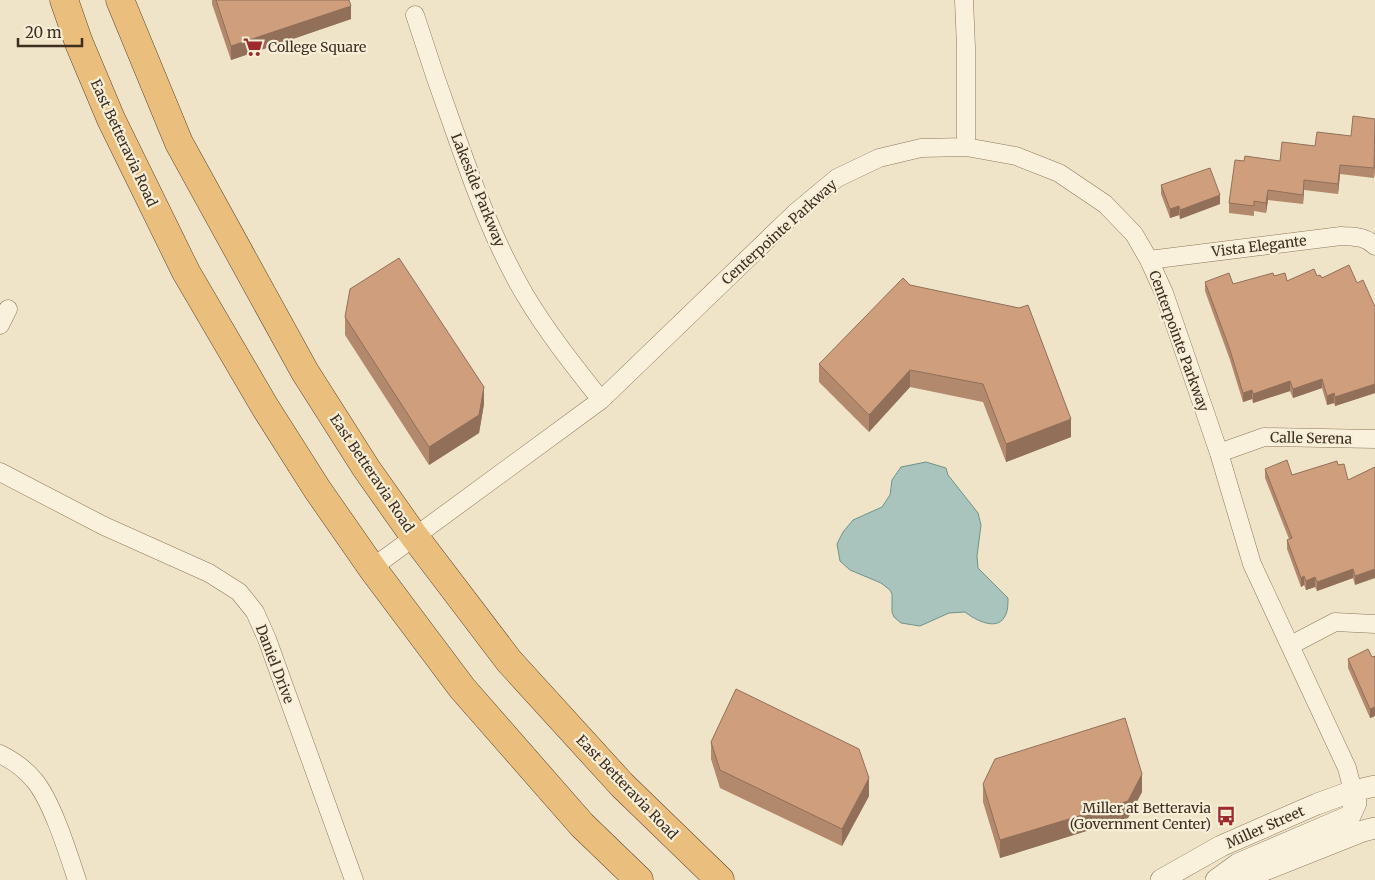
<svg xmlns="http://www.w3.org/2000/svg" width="1375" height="880" font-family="Merriweather,serif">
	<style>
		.water { fill: #a9c4bc; stroke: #6f938a }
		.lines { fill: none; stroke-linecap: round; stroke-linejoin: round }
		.minor-casing { stroke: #8d765c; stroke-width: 19 }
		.tertiary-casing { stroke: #8d765c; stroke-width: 22 }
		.trunk-casing { stroke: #5b4430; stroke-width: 29 }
		.minor { stroke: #faf1dc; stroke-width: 18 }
		.tertiary { stroke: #faf1dc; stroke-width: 21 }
		.trunk { stroke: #eabe7c; stroke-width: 28 }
		.wall { fill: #b2896c }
		.shaded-wall { fill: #916f58 }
		.building { fill: #cf9f7d; stroke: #916f58 }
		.labels { text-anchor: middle; stroke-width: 4.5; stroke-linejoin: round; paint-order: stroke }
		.poi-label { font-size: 14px; fill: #3d2e20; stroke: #f7eed8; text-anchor: start }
		.street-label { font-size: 14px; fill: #3d2e20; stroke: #f7eed8 }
	</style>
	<rect width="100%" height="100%" fill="#f0e4c8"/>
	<path class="water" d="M926,462L946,468L948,475L978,513L981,525L977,556L978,568L1008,598C1008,603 1008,610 1006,614C999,633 975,620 965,612L949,613L920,626L901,623L894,617L892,612V594L890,590L881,583L850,570L840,561L837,544L843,532L853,520L882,507L890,495L892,480L901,467Z"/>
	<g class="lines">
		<defs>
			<path id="minor" d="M964,0L966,47V147
				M415,15C428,56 442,97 457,138C476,192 496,246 525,295C547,332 574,366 601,400
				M1149,260L1341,236C1355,237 1365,236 1375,246
				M0,325L8,309
				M1219,453L1264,437L1375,439
				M0,472L104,526L209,573L239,592L255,612L267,639L354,880
				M372,568L601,400L795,213L837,178L879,158L921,148L966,147L1016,156L1059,173L1105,204L1134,234L1149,260L1164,293L1219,453L1252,564L1347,768L1353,791
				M1291,645L1335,622L1375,624
				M0,754C12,760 25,769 34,780C52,801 68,853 77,880"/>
			<path id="tertiary" d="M1161,880L1221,846L1317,804L1353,791L1375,786
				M1216,880L1238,864L1350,816L1356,803L1353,791
				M1244,880L1257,873L1363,831L1375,828"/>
			<path id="trunk" d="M64,0L79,43L111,119L186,272L265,407L317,489L372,568L462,688L582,825L639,880
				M120,0L179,143L305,372L366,468L414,536L509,661L622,785L720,880"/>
		</defs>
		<use href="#minor" class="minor-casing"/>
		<use href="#tertiary" class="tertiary-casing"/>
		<use href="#trunk" class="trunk-casing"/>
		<use href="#minor" class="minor"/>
		<use href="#tertiary" class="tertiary"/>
		<use href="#trunk" class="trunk"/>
	</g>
	<path class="wall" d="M212,0H349L351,19L231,60L212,4Z
		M1375,119V172L1374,178L1340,174L1338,194L1304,190L1303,204L1268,200L1266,213L1254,211V216L1229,213V203L1244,161H1280L1315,146L1351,136Z
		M1161,185L1220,204L1180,219L1179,215L1170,218L1161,194Z
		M1274,276L1287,281L1317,276L1357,283L1375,307V393L1335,406L1334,403L1327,405L1322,388L1293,398L1290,391L1253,403L1252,399L1243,402L1230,360L1205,291V282L1233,284Z
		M910,285L1071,437L1006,462L983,402L910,387L869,432L819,382V364Z
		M345,317L484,404L479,433L429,465L345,335Z
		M1338,465L1348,480L1375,467L1355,585L1353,578L1317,591L1315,587L1306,590L1304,585L1301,587L1287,549V540L1289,539L1265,478V469L1292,475Z
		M1375,656V716L1370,718L1348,668V659L1372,657Z
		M711,742L869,796L842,846L720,788L711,759Z
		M983,784L1142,792L1128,818L1000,858L983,802Z"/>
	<path class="shaded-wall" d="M351,6V19L231,60V46Z
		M1340,165V174L1338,194V184Z
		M1304,180V190L1303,204V195Z
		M1268,190V200L1266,213V203Z
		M1220,195V204L1180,219V210Z
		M1179,206V215L1170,218V209Z
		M910,370V387L869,432V415Z
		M1322,379V388L1293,398V389Z
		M1290,381V391L1253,403V394Z
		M1375,384V393L1335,406V397Z
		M484,387V404L479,433L429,465V447Z
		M1252,390V399L1243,402V393Z
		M1334,393V403L1327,405V396Z
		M1071,419V437L1006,462V444Z
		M1353,569V578L1317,591V582Z
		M1375,569V578L1355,585V576Z
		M1304,576V585L1301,587V578Z
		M1315,577V587L1306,590V581Z
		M1375,707V716L1370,718V709Z
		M1142,774V792L1128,818L1000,858V840Z
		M869,778V796L842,846V829Z"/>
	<path class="building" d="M216,0H349L351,6L231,46Z
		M1353,116L1375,119L1374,168L1340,165L1338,184L1304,180L1303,195L1268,190L1266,203L1254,201V206L1229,203L1235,160L1244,161L1245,156L1280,161L1282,142L1315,146L1317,132L1351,136Z
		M1210,168L1220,195L1180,210L1179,206L1170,209L1161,185Z
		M399,258L484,387L479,415L429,447L345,317L350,289Z
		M1349,265L1357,283L1363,280L1375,307V384L1335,397L1334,393L1327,396L1322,379L1293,389L1290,381L1253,394L1252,390L1243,393L1230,350L1205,282L1229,273L1233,284L1273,273L1274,276L1285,273L1287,281L1314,269L1317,276L1320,275L1322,278Z
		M903,278L910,285L1019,308L1028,305L1071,419L1006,444L983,384L910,370L869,415L819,364Z
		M1287,460L1292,475L1337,461L1338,465L1344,464L1348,480L1375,467V569L1355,576L1353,569L1317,582L1315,577L1306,581L1304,576L1301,578L1287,540L1292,538L1265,469Z
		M1368,649L1372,657L1375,656V707L1370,709L1348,659Z
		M736,689L859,749L869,778L842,829L720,770L711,742Z
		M1125,718L1142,774L1128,801L1000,840L983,784L995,759Z"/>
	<defs>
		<symbol id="supermarket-bare" viewBox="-9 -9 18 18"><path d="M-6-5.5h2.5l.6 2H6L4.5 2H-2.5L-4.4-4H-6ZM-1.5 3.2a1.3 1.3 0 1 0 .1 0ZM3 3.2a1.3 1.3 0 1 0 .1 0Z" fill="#9e2a2b" stroke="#f7eed8" stroke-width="2.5" paint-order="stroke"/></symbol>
		<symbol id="bus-bare" viewBox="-9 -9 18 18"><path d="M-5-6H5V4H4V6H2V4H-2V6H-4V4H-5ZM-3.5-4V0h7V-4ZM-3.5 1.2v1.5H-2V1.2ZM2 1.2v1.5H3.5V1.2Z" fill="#9e2a2b" stroke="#f7eed8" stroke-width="2.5" paint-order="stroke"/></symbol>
	</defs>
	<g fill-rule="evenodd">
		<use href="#supermarket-bare" x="239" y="33" width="28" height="28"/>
		<use href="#bus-bare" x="1212" y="802" width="28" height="28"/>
	</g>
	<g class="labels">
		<g class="poi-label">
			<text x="268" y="52">College Square</text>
			<text x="1211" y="813" text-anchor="end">Miller at Betteravia<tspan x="1211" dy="16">(Government Center)</tspan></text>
		</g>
		<g class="street-label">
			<text transform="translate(124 143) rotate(65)" y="5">East Betteravia Road</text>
			<text transform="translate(478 190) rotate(68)" y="5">Lakeside Parkway</text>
			<text transform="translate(779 232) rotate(-42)" y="5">Centerpointe Parkway</text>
			<text transform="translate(1259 246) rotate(-7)" y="5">Vista Elegante</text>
			<text transform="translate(1179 341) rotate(70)" y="5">Centerpointe Parkway</text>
			<text transform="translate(1311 438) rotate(1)" y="5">Calle Serena</text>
			<text transform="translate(372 473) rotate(56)" y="5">East Betteravia Road</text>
			<text transform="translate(275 664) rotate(69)" y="5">Daniel Drive</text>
			<text transform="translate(627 787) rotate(46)" y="5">East Betteravia Road</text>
			<text transform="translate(1265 827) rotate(-24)" y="5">Miller Street</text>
		</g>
	</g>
	<path d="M18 38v8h64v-8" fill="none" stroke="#3d2e20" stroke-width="2.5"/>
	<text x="25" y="38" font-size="15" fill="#3d2e20" stroke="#f7eed8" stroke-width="4" paint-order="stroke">20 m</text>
</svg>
